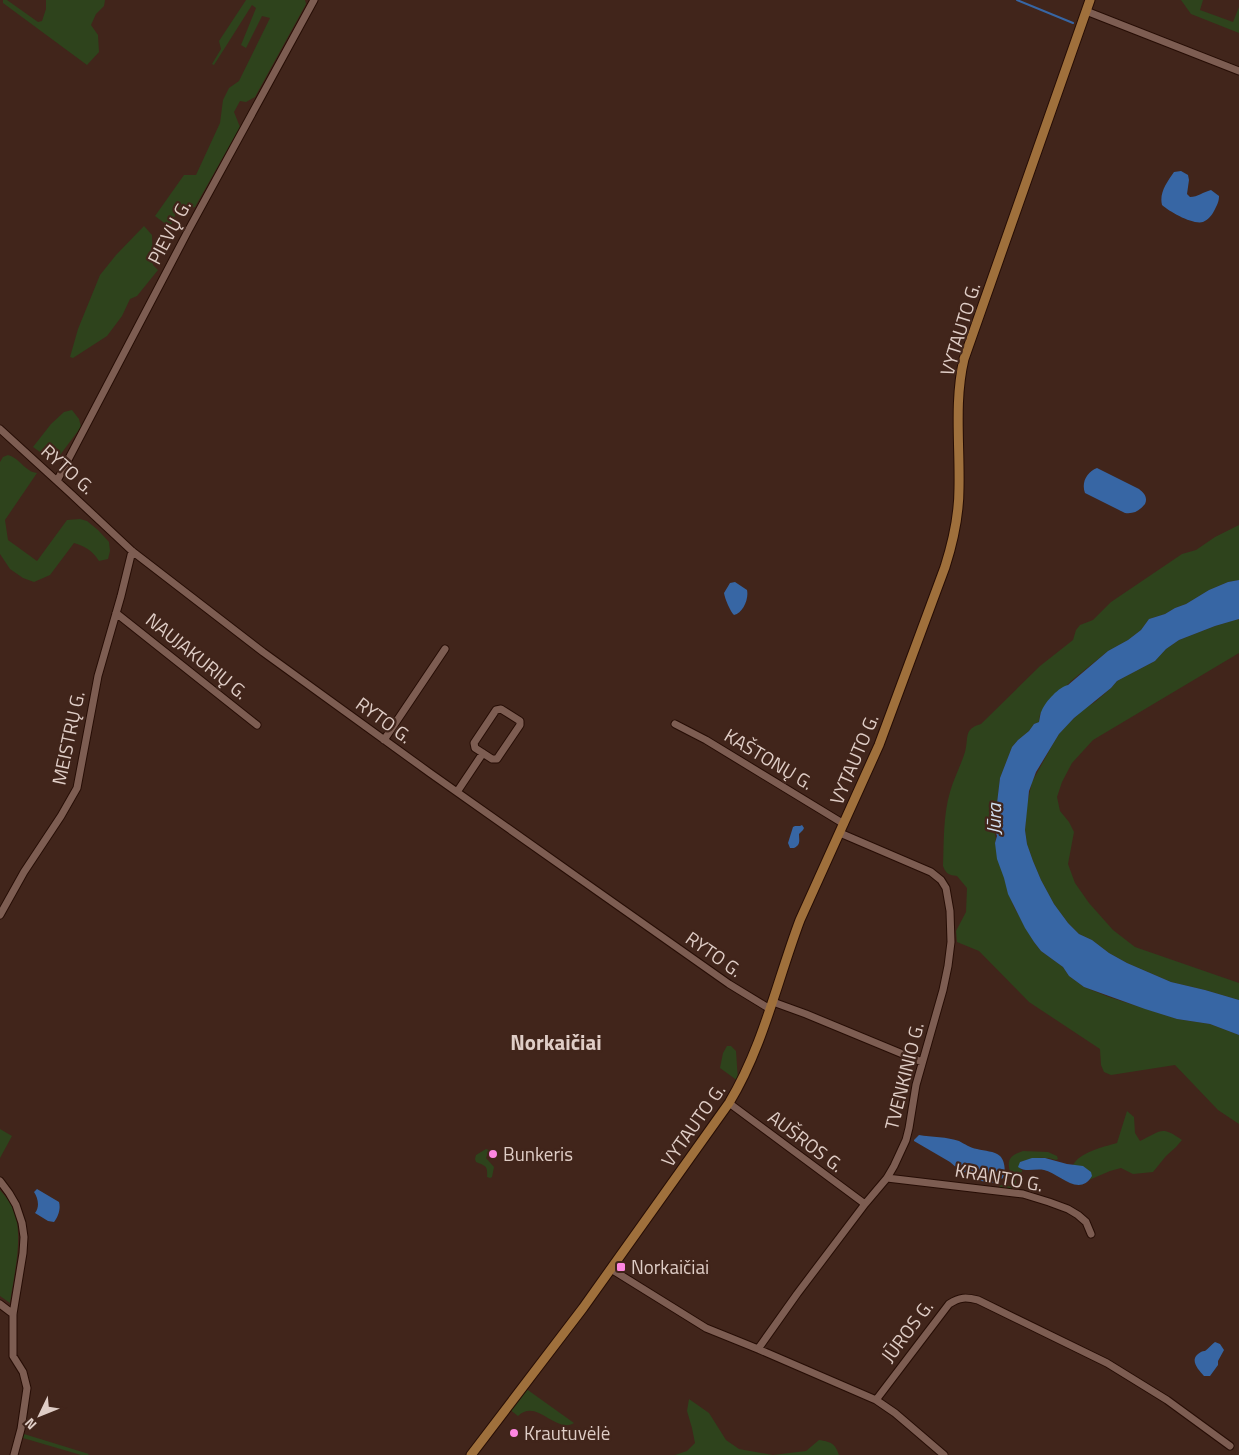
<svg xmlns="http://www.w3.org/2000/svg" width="1239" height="1455" font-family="'Titillium Web',sans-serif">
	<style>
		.green { fill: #2e431c }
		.water { fill: #3766a4 }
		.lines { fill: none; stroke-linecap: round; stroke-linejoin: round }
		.stream { stroke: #3766a4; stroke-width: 2 }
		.minor-casing { stroke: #260d05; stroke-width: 9 }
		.major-casing { stroke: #260d05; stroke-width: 11 }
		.minor { stroke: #7d5d52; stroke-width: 7 }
		.major { stroke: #9f703c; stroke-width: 9 }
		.poi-dot { fill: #fd86e1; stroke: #41251b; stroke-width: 2 }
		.labels { text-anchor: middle; stroke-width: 4.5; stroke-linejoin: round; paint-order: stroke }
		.street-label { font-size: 19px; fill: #dfcdc6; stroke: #41251b }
		.poi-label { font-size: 19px; fill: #dfcdc6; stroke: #41251b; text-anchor: start }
		.water-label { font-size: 20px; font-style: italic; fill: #d2dff1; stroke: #41251b }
		.quarter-label { font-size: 21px; font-weight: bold; fill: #dfcdc6; stroke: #41251b }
	</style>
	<rect width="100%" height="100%" fill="#41251b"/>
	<path class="green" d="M3,0H7L38,22L42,21L46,9V0H105L104,6L96,14L91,25L98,35L99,52L87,65L3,3Z
		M246,0H305L306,4L255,97L246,102L240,101L234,112L240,127L195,207L177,211L171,225H167L155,216L184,175H196L220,123L223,100L229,88L239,81L270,18L262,16L246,48L241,45L256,8L252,5L214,65L212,64L221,49L219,41Z
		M1181,0H1203L1200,10L1233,22L1239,7V33L1191,14Z
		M144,226L152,235L153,265L158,270L137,296L130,299L122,316L107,336L73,358L70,357L78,329L100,275L116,255Z
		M72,410L79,419L81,427L60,455L40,452L33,447L51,424L64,412Z
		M8,455C18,458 21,465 29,470C31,472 34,472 37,473L5,520L8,540L37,561L67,520L80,519L87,521L98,530L109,542L110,551L108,559L99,561C93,551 85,546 74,543L50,575L34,582L23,578L10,569L0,554V462L3,457Z
		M1239,525V580L1228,582L1209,590L1186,604L1175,608L1165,614L1149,619L1141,630L1128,640L1108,651L1071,681L1040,714L1039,722L1034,724L1029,731L1018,740L1012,747L1000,778L997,803L993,808C995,815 993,823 994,830C995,836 997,837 995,843L1009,894L1014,907L1034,942L1041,951L1063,967L1069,976L1084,987L1109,997L1177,1019L1210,1024L1239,1035V1124L1218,1110L1175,1065L1111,1075L1104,1072L1101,1065L1100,1049L1029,1002L979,951L957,942L956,931L966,912L967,888L957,876C949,875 946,874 943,866C944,842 943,816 950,792C954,778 961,765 965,752C969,738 963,729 981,724L1040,666L1073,640L1076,630L1080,625L1093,620L1111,602L1182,554L1196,550L1215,537Z
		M1239,619V653L1093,740L1072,763L1062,782L1057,797L1060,811L1069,822L1074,832L1068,864L1075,883L1089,903L1113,930L1135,947L1239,983V1000L1205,990L1171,982L1127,963L1109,953L1092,940L1079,934L1068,923L1054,904L1041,880L1033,861L1027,844L1025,830L1027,804L1032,782L1053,744L1059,734L1069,723L1084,709L1095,702L1111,688L1117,681L1155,661L1166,649L1179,640L1215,626Z
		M727,1046H731L736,1051L738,1081L720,1068L723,1053Z
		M1127,1111L1134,1117L1135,1133L1140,1141C1161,1131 1161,1125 1182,1140L1176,1147L1166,1156L1153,1172L1133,1174L1121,1168L1110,1171L1089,1180L1092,1176L1073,1165C1080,1152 1103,1147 1117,1143Z
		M0,1129L12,1136L0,1158Z
		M486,1149L489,1150L486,1158L494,1167L492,1177L490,1178L487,1177C488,1165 485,1166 476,1162L475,1159L476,1155Z
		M1023,1151L1048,1152L1057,1156L1058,1159L1056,1160C1044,1156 1033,1158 1020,1162V1169L1022,1170V1172L1016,1176V1189L1015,1190L1001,1188L999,1187L1001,1185L1013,1187L1014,1186C1010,1168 1001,1158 1023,1151Z
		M0,1190C4,1195 9,1200 12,1206C25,1232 14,1274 10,1303L0,1296Z
		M525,1388L574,1423C555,1434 537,1398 518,1416L509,1409Z
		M689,1399L709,1413L726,1440L739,1449L773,1455L806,1451L819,1440C831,1442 835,1443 839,1455H675L687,1451L695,1443L692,1428L687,1411Z
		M24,1434L89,1454L88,1455H81L23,1438Z"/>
	<path class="water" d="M1181,171L1188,175L1189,180L1187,194L1190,197C1198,197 1203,192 1211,190L1219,196C1219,202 1217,205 1214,211C1212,215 1208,220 1203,222C1193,225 1170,212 1162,205C1159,193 1167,182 1174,172Z
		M1097,468L1139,489C1144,493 1148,497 1145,504C1139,511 1134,514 1125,513L1085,493C1081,482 1087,472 1097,468Z
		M1239,580V619L1215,626L1179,640L1166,649L1155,661L1117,681L1111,688L1074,718L1059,734L1036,772L1029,791L1025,830L1027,844L1033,861L1041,880L1054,904L1068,923L1079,934L1092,940L1109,953L1127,963L1171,982L1205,990L1239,1000V1035L1210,1024L1177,1019L1145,1009L1084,987L1069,976L1063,967L1041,951L1034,942L1025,928L1008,894L1004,878L997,859L995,843L997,836L993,824L995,817L993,808L997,803L1000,778L1012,747L1018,740L1029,731L1034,724L1039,722C1040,718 1040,713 1042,710C1046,701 1059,687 1068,685L1108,651L1128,640L1141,630L1149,619L1165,614L1175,608L1186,604L1209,590L1228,582Z
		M735,582L747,590C749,599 743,613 734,615C730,611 725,599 724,593L730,583Z
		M802,825L804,828L803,830L799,834C799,840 801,845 794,848H790L788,843L793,827L795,826H800Z
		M919,1135C931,1137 948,1137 959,1141C965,1144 970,1148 977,1149C985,1151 994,1151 1000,1156C1005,1161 1006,1172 1003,1178L994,1183L984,1182L958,1169L950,1162L914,1141V1140Z
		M1032,1158H1045L1067,1164L1083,1166L1091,1172L1092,1176C1079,1198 1059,1173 1044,1170C1035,1168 1026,1173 1018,1167L1020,1162Z
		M37,1189L59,1202C61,1209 58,1217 54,1222L48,1221L35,1213C40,1207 38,1198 34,1192Z
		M1215,1342L1220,1344L1224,1350L1218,1361V1365L1210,1376H1204C1198,1369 1188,1359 1201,1352C1202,1351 1204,1351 1205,1351C1208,1349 1212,1344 1215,1342Z"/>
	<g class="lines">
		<path class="stream" d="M1017,0L1073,23"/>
		<defs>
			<path id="minor" d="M1086,11L1239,71
				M0,429L69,492L132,551L263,652L430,773L580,879L729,984L770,1009
				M57,481L188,231L314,0
				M116,613L257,725
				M501,709L520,721V725L497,759H492L475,748L474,743L496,710Z
				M675,724L706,740L844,824
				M384,740L445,649
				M457,792L483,753
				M0,915L24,872L61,816L77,788L98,676L121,596L132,551
				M773,1002L806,1014L922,1062
				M729,1103L865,1204
				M887,1178L1023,1194L1049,1202L1068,1209L1078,1215L1086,1222L1091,1234
				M0,1181L9,1193L16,1205L22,1223L24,1237L23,1253L13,1314V1356L23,1372L27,1388L21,1429L14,1455
				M611,1269L706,1328L758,1349L876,1400L895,1413L944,1455
				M0,1304L13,1314
				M758,1349L797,1294L865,1204L887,1178L894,1166L906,1140L909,1128L916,1085L943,990L948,966L951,942L950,911L946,888L941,880L931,872L840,833
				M876,1400L949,1304C960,1297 966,1297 978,1300L1107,1363L1167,1400L1230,1446"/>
			<path id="major" d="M471,1455L583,1308L729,1103C763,1047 777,981 800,920L879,745L945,567C953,542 959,515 959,488C960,445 954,401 964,359L1090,0"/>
		</defs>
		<use href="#minor" class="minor-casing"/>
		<use href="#major" class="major-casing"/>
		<use href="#minor" class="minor"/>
		<use href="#major" class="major"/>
	</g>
	<g class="poi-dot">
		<circle cx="493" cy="1154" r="5"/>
		<rect x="616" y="1262" width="10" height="10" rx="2.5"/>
		<circle cx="514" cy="1433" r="5"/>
	</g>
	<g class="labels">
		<g class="street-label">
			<text transform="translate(169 232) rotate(-62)" y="7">PIEVŲ G.</text>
			<text transform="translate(960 329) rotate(-73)" y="7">VYTAUTO G.</text>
			<text transform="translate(68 469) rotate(42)" y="7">RYTO G.</text>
			<text transform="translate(197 656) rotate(39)" y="7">NAUJAKURIŲ G.</text>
			<text transform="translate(384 720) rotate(36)" y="7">RYTO G.</text>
			<text transform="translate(68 738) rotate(-78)" y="7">MEISTRŲ G.</text>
			<text transform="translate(769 759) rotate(31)" y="7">KAŠTONŲ G.</text>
			<text transform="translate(854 759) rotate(-67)" y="7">VYTAUTO G.</text>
			<text transform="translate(714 954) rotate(35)" y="7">RYTO G.</text>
			<text transform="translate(904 1076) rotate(-76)" y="7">TVENKINIO G.</text>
			<text transform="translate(693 1125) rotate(-55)" y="7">VYTAUTO G.</text>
			<text transform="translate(806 1141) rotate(37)" y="7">AUŠROS G.</text>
			<text transform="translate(999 1177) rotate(10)" y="7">KRANTO G.</text>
			<text transform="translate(907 1331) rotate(-53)" y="7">JŪROS G.</text>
		</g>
		<g class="poi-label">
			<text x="503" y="1161">Bunkeris</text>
			<text x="631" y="1274">Norkaičiai</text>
			<text x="524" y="1440">Krautuvėlė</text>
		</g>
		<g class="water-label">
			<text transform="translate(994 819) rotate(-89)" y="7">Jūra</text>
		</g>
		<g class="quarter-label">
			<text x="556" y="1050">Norkaičiai</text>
		</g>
	</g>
	<g transform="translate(40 1415) rotate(227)" stroke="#41251b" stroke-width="4" paint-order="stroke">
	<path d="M0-4L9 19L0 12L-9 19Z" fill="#dfcdc6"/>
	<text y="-8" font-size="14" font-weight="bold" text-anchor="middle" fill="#dfcdc6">N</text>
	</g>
</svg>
